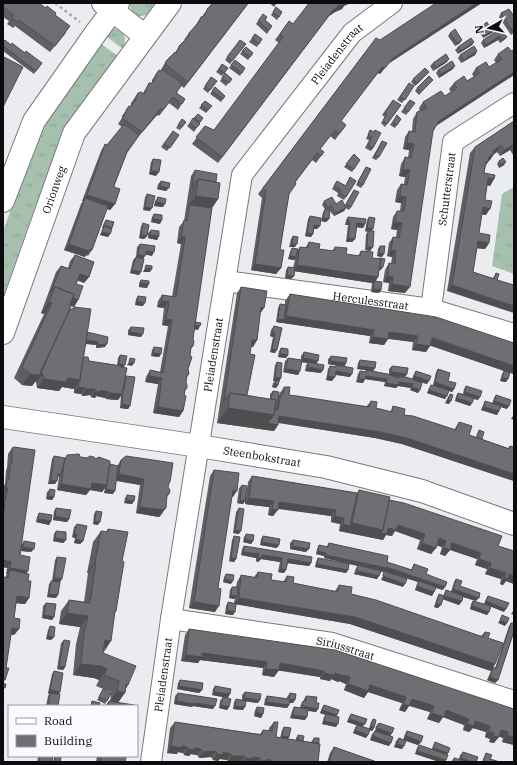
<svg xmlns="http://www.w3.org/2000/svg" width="517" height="765" font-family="'IBM Plex Serif',serif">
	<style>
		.grass { fill: url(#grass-tufts) }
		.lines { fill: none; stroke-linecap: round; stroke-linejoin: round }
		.minor-casing { stroke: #78797d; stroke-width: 22 }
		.tertiary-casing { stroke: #78797d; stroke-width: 24 }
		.path { stroke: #a7a8ac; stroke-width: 2.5; stroke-dasharray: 3 3; stroke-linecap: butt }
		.minor { stroke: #fff; stroke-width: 20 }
		.tertiary { stroke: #fff; stroke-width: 22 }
		.wall { fill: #5f5f63 }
		.shaded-wall { fill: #4d4e50 }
		.building { fill: #6e6f73; stroke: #4d4e50 }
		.labels { text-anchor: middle; stroke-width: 4; stroke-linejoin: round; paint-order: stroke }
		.street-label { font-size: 11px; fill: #0c0c0e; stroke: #f8fafe }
	</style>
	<defs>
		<pattern id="grass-tufts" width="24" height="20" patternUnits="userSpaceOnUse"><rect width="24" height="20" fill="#a5c1ae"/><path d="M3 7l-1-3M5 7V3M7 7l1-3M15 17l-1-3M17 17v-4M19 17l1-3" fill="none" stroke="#8da594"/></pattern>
	</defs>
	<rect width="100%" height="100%" fill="#eaecf0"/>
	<path class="grass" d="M130,3H159C150,14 147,18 133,15L130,6Z
		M114,28C125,32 127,38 123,49L103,34L107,30Z
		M97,41L118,56L67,126L36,204L3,297V232L40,124Z
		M514,187V274L492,266L502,194Z"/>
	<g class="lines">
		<defs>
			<g id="minor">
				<path id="s1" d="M225,281L431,309L514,334"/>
				<path id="s2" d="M431,309L453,142L514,103"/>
				<path id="s3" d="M171,619L332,643L514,701"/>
				<path id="s4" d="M151,762L171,619L242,175L352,33L392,3"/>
			</g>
			<g id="tertiary">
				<path d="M103,3L145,36"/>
				<path d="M3,201L34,121L95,34L118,3"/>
				<path id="s5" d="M3,333L74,133L170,3"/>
				<path id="s6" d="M3,417L199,446L326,467L422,491L514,524"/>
			</g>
		</defs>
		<use href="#minor" class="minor-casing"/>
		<use href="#tertiary" class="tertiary-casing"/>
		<path class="path" d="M55,3L80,22"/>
		<use href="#minor" class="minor"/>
		<use href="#tertiary" class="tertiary"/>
	</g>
	<path class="wall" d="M3,3L40,4L55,15L66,33L50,52L15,26L13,28L7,24L9,21L3,17Z
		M212,3H249L184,88L180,85L177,93L185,99L178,110L169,103L159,116L157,115L139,136L127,153L114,187L115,204L110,210L107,209L92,250L88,256L86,255L85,257L64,250L81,204L83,201H82L101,151L105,144L107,145L122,127L118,124L122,118V116L129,106H131V103L138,93H143L149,83H152V80L156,74L161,71L162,68L166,61L175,53L179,46L184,41V40L189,33L195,27L197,23L201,17L203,16V15Z
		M269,3H277L274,7Z
		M344,6L342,9L335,12L329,16L218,163L192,144L205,126L214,130L279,43L275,40L289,21L293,24Z
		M276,7L282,12L277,20L271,15Z
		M501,13L514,33L511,35L499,17Z
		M263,14L265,20L272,26L267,34L256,24Z
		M483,25L489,26L497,30L483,38L480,33L482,31L480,28Z
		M450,33L460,43L455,46L448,36Z
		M498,33L507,37L504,40L500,43L498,40L484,48L481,43L483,40Z
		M255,34L262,39L257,47L249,42Z
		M376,38L388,64L380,74L378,73L341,121L346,125L335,140L330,136L320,149L324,152L316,163L312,160L295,183L289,194L280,250L281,268L276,274L251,270L262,198L258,194Z
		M240,40L246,44L230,64L225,60Z
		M3,42L11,45L25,53L42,63L34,74L3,51Z
		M474,42L472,45L458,54L455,50L458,47Z
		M246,47L253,53L248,60L240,54Z
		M514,50V75L436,126L433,131L405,293L388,291L389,283L383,282L385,270L389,263L391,264L392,257L387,256L389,243L393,237H396L397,230L391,229L393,217L397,211H400L401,203L395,202L397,190L401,184H404L405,177L399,176L401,164L405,157L408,158L409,150L403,149L405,137L409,131H412L413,119L417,112L420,111L419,108L423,102L445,96L451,92L449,89L454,83L467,81L474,77L472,74L476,68L489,67L496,63L494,60L498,54L511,51Z
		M477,51L475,55L461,63L458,58L460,55Z
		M235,60L245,68L240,76L229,68Z
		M447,62L433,71L430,66L433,63Z
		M222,64L228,68L222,76L216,72Z
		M453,69L439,78L436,73L438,70Z
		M225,73L232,79L226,86L220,81Z
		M426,75L415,86L411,82L413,79Z
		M211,77L217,81L208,93L203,89Z
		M409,83L414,86L402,103L397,100Z
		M430,83L419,95L415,91L417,88Z
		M215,87L225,96L221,102L210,94Z
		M393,100L401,105L385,127L381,123L385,117L382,115Z
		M410,100L415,103L406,115L401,112Z
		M205,101L212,106L206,113L199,108Z
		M198,114L203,118L194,132L187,126Z
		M397,115L401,119L395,128L390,125Z
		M182,119L186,122L180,130L176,128Z
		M514,121V155H513L510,150L500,156L497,152L494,154L490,160L488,161L485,166L484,173L494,179L490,186L487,185L485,200L486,215L482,214L479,233L489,243L485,249L477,248L473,272L493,278L496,273L497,280L447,291L470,153L475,147Z
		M370,130L374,132L375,130L373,148L371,151L365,148L369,140L366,139Z
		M173,131L179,135L167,151L161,147Z
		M382,141L379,157L376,160L372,158Z
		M354,154L360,160L352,172L344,167Z
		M153,159L156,176L149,174L151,162Z
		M499,161L504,165L499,168L497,164Z
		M366,167L363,185L361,188L356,185Z
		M195,170L216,182L218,199L212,208L195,322L198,330L194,329L193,339V346L191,349L188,369L189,374L187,377L186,382L187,388L185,391L183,411L179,417L153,413L158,384L145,382L146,377L150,370L160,372L168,326L162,325L164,308L157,307L158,301L162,295L172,297L181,244L177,243L179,227L184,221L191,176Z
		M350,177L356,181L344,200L337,196L338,193L332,189L337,181L345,186Z
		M161,181L166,191L157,189L158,184Z
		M354,190L351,207L349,210L346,208L344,211L334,216L330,211L329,219L326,222L321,221L323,212L325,209L322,205L324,201L345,205Z
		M147,194L150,211L143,210L145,197Z
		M158,197L163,207L154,206L155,201Z
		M154,214L160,224L151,222L152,217Z
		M310,216L317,229H314L313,234L311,237L305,236L308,219Z
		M348,217L365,224L363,228L357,227L355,239L352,242H346L348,225H345L346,220Z
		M369,217L373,229L371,231L373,247L370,251L365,250L366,234L368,232L365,231L367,220Z
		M106,220L112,228L110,234L108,237L100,235L103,228H102L104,223Z
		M143,223L147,236L144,239L139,238L141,226Z
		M151,230L159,236L157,240L148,238V233Z
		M293,236L295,247H289L291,239Z
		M309,242L319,249L332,251L335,247L346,254L358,256L361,251L372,258L378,259L379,258L381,270H379L378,277L376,281L381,290L379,293L371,292L372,283L294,271V276L291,279L285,278L286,270L288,267L293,268L295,260H294L288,259L290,252L292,248L297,251L300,247L305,248Z
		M140,244L152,256L145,254L143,259L139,275L130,273L133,260L136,257L137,247Z
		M380,246L384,254L382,257L377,256L378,249Z
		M75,255L89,277L84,283L78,280L76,284L78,300L74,307L71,306L70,309H72L74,307L87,332L105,347L96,348V345L85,344L83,357L89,361L117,365L118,358L120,355L125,378L126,376L130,406L128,409L120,408L121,396L118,400L106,399L105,398L96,396L95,398L91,397L90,395L82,396L81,394L74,393V388V389L62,387L59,391L37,388L36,382H35L32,386L22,385L14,378L44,314L41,313L56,272L61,266L68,268L70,261Z
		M141,280L147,288L139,287V283Z
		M241,287L260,314L257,340L253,347L251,346L250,354L247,395L270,399V394L273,391L278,397L280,393L284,387L289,395L366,407L371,401L376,408L390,412L393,406L404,415L454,430L459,422L469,435L476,437L477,434L479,430L482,439L508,448L510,446L514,447V481L402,444L375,438L278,423V425L274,431L217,423L237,293Z
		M290,294L514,343V374L510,373L506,382L500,381L502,374L504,371L430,345L426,352L412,350L413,342L388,339L384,345L369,343L370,336L283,323H282L276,322L278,308L280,304L285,305V301Z
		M138,296L143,306L135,305L136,299Z
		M274,326L282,328L275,353L270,352L273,337L270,336L271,330Z
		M131,327L141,337L128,335V330Z
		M154,347L161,354L159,357L151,356L152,350Z
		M281,348L288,355L286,358L278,357L279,351Z
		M304,352L316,363L321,373L305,371L306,365L308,363L301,362L298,375L283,372L285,361L288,358L301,360V356Z
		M331,356L346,363L344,367L350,377L335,375L332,381L326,380L328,369L330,366L335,367L336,365L328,364V359Z
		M360,360L375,368L373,371L357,369L358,363Z
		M277,362L281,378L279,381L278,385L276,388L272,387L273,383L275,381H273L275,365Z
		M392,366L407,374L405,377L399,376L405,378L406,377L412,379L414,374L416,371L427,384L420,382L418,393L410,390L411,388L398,386L396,388L384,386L385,382L365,379L363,383L356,382L358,374L360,371L365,372L366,370L389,374V369Z
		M438,369L454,389L452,392L449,391L445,399L427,393L429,388L431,385L438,387L433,385L436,372Z
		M466,386L478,400L474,399L472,403L470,406L455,401L456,396L458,393L463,394L464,389Z
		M450,394L449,404L445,403L448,397Z
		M496,395L507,409L501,407L497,415L481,410L483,405L485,401L492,404L494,398Z
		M12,448L22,544L24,541L31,552L21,551L20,555L28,571L26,573L28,581L29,598L25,604L16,603L14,618L19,629L14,635L11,634L6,668L5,680L3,683V577H5L7,574H6L7,568L3,567V497L4,494H3V487L5,484L6,470L7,468L8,454Z
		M67,455L95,459L110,464L117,466L121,460L170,482L168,485V487L169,494L167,497L162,514L159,517L136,513L140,485L116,481L113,494L104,493L105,488L102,492L90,490L86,495L57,490L59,477H58L57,481L55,484H48L52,459L54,456L65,458Z
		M214,470L233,497H231L218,588L215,612L189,608L210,476Z
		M252,476L357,493L359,490L389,500L498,546L514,551V584L506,581L503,585L500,584L501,579L485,574L487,569L475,565L477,559L450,550L445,556L440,554L442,547L437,545L436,548L431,554L417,549L420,540L395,531L392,536L386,535L383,540L339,531L340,524L331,522V516L278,509L273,516L268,515L269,507L245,504V501L243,504L237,503L239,488L242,485L246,496L248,482Z
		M50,489L54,497L52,500L46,499L47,492Z
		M127,495L134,501L132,504L124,503L125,498Z
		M56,508L69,519L67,522L53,520L54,511Z
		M239,508V534L233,533L236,512Z
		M96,511L98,525L93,524L94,514Z
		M39,513L51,521L49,525L36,522L37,517Z
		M77,524L83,541L80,544L74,543L75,538L72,537L74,527Z
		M108,529L122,561L116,611L115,613L103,653L128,685L118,703L134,706H105L109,701H110L111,694L105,704L97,700L103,689L111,693V692L96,686L99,680L94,678L73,675L76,644L80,627L59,624L61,611L69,600L84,602L88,573H87L93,542L101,531L106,532Z
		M56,531L66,540L63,543L53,541L54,534Z
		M246,534L253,541L251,544L243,542L244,537Z
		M234,536L236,559L234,562L229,561L232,540Z
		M263,536L277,548L260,545L261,539Z
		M293,540L306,552L290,549V543Z
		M329,543L411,570L414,564L426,574L443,590L436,588L432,596L415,590L417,584L418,582L384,571L383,572L381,571L377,579L354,574L356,568L358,566L324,558V556L316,554L317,549L319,545L326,547Z
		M244,546L311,563L309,566L288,563L284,573L278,572L280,562L261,559L258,562L256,561V558L241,555L242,549Z
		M57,557L62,579L60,582L56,598L47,597L49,584L52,581L55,560Z
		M318,558L348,570L346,573L315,567L316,562Z
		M258,572L271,580L283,582L287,576L293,583L335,591L339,585L351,594L481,636L485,632L488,638L495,664L493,667L495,668L509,626L511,623L514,632L498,680L495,683L487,680L491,671L350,624L236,604L233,615L225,614L226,606L228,602L234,603L235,598L234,599L229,598L230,590L232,587H236L237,582L241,575L254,577Z
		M226,574L231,584L223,582L224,577Z
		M456,579L460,586L476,601L463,597L462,601L459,605L443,599L438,608L434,607L437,598L439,594L443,596L446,590L451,592L454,582Z
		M488,596L504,612L491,606L489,612L487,615L470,609L471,604L473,601L488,606L484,604L486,599Z
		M46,603L54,617L52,620L42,618L43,606Z
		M50,626L54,637L51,640L46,639L48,630Z
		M189,629L514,709V745L502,742L503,738L499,736L494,743L489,742L490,739L485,737L486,732L473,728L469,732L463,730L464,725L443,717L439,723L427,719L430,712L409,706L405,712L399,710L402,703L368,692L364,698L344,690L346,684L339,681L338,682L331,679L330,681L320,679V677L279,670L274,677L262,675L263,668L200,660L198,663L181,661L185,635Z
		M64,640L65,667L63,670L57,669L61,643Z
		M54,671L60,692L58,694V706H46L48,696L49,694L48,693L52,674Z
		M180,680L202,690L199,693L177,689L178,683Z
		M215,686L228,698L212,695L213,689Z
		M245,692L258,703L246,701L243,710L233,709L234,702L236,699L242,700V695Z
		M178,693L213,709L193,706L192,707L174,704L175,696Z
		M290,693L293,703H289V705L287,708L264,705L265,699L267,696L287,699V697Z
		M306,696L316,703L318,709L316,712L308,711L305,720L290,718L292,711L294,707L300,708L301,704L303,701H304V699Z
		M223,697L229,707L227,710L219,708L220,701Z
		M324,705L336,717V727L322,724L324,717L326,715L320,713L322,708Z
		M257,707L263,714L261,718L254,716L255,710Z
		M351,714L363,727L369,729L371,722L373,719L374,728L372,731L370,730L366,738L353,733L355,728L357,725L347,722L349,717Z
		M175,722L260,734L263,730L269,731V728L274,722L276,737L280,738L282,730L284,727L289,737L288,739L296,740V738L298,735L303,741L311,742L314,738L319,743L318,762H228L227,760L220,759L218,761L213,760L211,757L199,758L197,755L191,754L189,756L184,755L183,753L178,752L177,754L167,753L170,728Z
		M379,723L390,736L389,746L370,740L372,734L375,731L376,726Z
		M407,731L421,742L418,745L404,740L402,749L394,747L396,741L399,738L403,740L405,734Z
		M435,742L448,753L447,755L415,754L417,748L419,745L432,749L433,746Z
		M334,747L377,762H327L330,753Z
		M463,752L476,762H451L454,758L459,759L460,755Z
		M486,753L490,759L500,762H482L484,757Z
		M39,756H53L52,762H37L38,757Z
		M54,756H62L60,762H53L54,758Z
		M97,756H128L125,759V762H96Z"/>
	<path class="shaded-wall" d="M346,3H351L344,6L342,9L335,12L329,16L218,163L333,10L339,5Z
		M476,3H482L388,64L380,74L378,73L382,67L393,58Z
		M500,26L497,30L483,38L486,35Z
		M500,36L498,40L484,48L486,45Z
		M507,37L504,40L500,43L502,40Z
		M462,40L460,43L455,46L457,43Z
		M474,42L472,45L458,54L461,51Z
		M477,51L475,55L461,63L464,60Z
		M449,59L447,62L433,71L436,68Z
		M455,66L453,69L439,78L441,74Z
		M429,72L415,86L417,83Z
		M514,72V75L434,127L439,121Z
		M161,108L157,115L137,138L142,132Z
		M407,143L414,144L409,150L403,149Z
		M514,144L510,150L500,156L504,150Z
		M501,145L497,152L494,154L490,160L486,162H488L484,168H482L493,151Z
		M506,162L504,165L499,168L501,165Z
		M403,170H410L405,177L399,176Z
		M151,171L159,172L156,176L149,174Z
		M488,178L494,179L490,186L484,184Z
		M160,186L169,188L166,191L157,189Z
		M87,195L115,204L110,210L84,201L85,198L83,201H82Z
		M196,196L218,199L208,214L190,205L185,211Z
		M400,196L406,197L401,203L395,202Z
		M156,202L165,204L163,207L154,206Z
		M145,207L152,208L150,211L143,210Z
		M483,207L490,209L486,215L479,214Z
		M346,208L344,211L334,216L336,213Z
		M323,218L329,219L326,222L321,221Z
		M153,219L162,220L160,224L151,222Z
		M348,222H350L348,225H345Z
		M395,222L402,223L397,230L391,229Z
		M357,223L365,224L363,228L355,227Z
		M104,225L112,228L110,231L104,226L103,228H102Z
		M314,225L320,226L317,229L312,228Z
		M367,228L373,229L370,232L365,231Z
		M102,232L110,234L108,237L100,235Z
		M307,233L313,234L311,237L305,236Z
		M141,235L147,236L144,239L139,238Z
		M150,235L159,236L157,240L148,238Z
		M181,237H185L181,244L177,243Z
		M348,238L355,239L352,242H346Z
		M478,241L489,243L485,249L474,248Z
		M69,244L89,251L85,257L64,250Z
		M292,244H297L295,247H289Z
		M367,247H373L370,251L365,250Z
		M391,250L396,251L392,257L387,256Z
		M146,251L154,252L152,256L144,254Z
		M379,253L384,254L382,257L377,256Z
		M138,255L145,256L143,259L136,258Z
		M290,256L296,257L294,260L288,259Z
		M255,264L281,268L276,274L251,270Z
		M297,265L378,277L374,283V281L372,283L293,271Z
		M378,266L383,267L381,270L376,269Z
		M145,268L152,269L150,272H143Z
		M132,270L141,272L139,275L130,273Z
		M80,274L89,277L84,283L76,280Z
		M287,275L294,276L291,279L285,278Z
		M388,276L393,277L389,283L383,282Z
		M141,283L149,284L147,288L139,287Z
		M392,284L410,287L405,293L388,291Z
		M452,285L514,306V313L447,291Z
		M374,289L381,290L379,293L371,292Z
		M71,298L78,300L74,307L67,304Z
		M137,301L145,303L143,306L135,305Z
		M162,301L169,302L164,308L157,307Z
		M49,302L52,303L44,314L41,313Z
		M261,307L264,308L260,314Z
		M286,316L374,330L370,336L283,323H282L276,322L278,319L284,320Z
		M166,319L172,320L168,326L162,325Z
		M193,325L200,326L198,330L191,328Z
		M130,332L143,334L141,337L128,335Z
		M389,332L418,336L413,342L385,338Z
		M272,333H275L273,337L270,336Z
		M373,337L388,339L384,345L369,343Z
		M432,338L514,366V374L428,345Z
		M83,340L98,342L96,345L81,343Z
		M252,340H257L253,347L248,346Z
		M107,344L105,347L96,348L98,345Z
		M416,344L430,346L426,352L412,350Z
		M272,349L277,350L275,353L270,352Z
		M153,353L161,354L159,357L151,356Z
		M280,354L288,355L286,358L278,357Z
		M303,358L318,361L316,364L300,362Z
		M330,361L346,363L344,367L328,364Z
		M129,362L134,363L132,366L127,365Z
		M119,364L125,365L123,368L117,367Z
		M359,366L375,368L373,371L357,369Z
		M308,367L323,370L321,373L305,371Z
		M286,369L300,371L298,375L283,372Z
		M336,371L352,374L350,377L333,374Z
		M391,372L407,374L405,377L389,375Z
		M40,373L43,374L36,382H35L32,386L22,385L30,374Z
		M149,376L162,378L158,384L145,382Z
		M328,376L335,377L332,381L326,380Z
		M366,376L387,379L385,382L364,379Z
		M414,376L429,381L427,384L412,379Z
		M68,378L80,380L74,389L62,387L59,391L37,388L44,379Z
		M275,378H281L279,382L276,380L275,381H273Z
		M502,378L508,379L506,382L500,381Z
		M359,379H365L363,383L356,382Z
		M399,382L413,384L411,388L398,386L396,388L384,386L386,383Z
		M435,382L454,389L452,392L433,385Z
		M275,384L278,385L276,388L272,387Z
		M78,387L85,388L81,394L74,393Z
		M412,387L420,390L418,393L410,390Z
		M86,389H95L90,395L82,396Z
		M101,390L109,392L105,398L96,396L95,398L91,397L95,391Z
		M429,390L447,396L445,399L427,393Z
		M465,392L480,397L478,400L463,395Z
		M110,393L122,394L118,400L106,399Z
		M457,398L472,403L470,406L455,401Z
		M448,400L451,401L449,404L445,403Z
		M494,401L509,406L507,409L492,404Z
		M122,404L130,406L128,409L120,408Z
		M158,407L183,411L179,417L153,413Z
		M484,407L499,411L497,415L481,410Z
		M228,408L276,413L278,425L274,431L217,423Z
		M279,416L380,432L407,438L514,474V481L402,444L375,438L275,422Z
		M513,416H514V420L511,419Z
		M119,474L144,479L140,485L114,480Z
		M51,480L57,481L55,484H48Z
		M92,483L107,485L102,492L90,490L86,495L57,490L61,484Z
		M6,488H8L4,494H3V493Z
		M106,489L115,491L113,494L104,493Z
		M233,490L237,491L233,497L228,496Z
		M48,496L54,497L52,500L46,499Z
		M249,498L274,501L269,507L245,504Z
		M127,500L134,501L132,504L124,503Z
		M240,500L245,501L243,504L237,503Z
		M279,502L336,510L331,516L275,508Z
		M140,507L166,508L159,517L136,513Z
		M272,509L278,510L273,516L268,515Z
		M55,516L69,519L67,522L53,520Z
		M335,516L344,518L340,524L331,522Z
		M38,519L51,521L49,525L36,522Z
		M95,521L100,522L98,525L93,524Z
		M352,523L388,528L398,525L425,534L420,540L395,531L392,536L386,535L383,540L339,531L343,524L350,526Z
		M235,530L241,531L239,534L233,533Z
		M74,534H77L75,538L72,537Z
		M55,538L66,540L63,543L53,541Z
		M439,538L446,541L442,547L434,545Z
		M76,539L83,541L80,544L74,543Z
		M245,539L253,541L251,544L243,542Z
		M262,542L279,545L277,548L260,545Z
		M422,543L436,548L431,554L417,549Z
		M452,543L481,553L477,559L448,549Z
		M292,546L309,549L306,552L290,549Z
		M23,547L34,549L31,552L21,551Z
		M444,548L450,550L445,556L440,554Z
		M318,551L326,553L324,556L316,554Z
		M243,552L259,554L256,558L241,555Z
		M263,555L282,558L280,562L261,559L258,562L256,561L258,558Z
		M326,555L386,567L445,587L443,590L384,571L383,572L324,558Z
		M231,558L236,559L234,562L229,561Z
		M288,559L311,563L309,566L286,563Z
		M479,559L491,563L487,569L475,565Z
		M3,560L11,562L7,568L3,567Z
		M95,562H96L88,573H87Z
		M317,564L348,570L346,573L315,567Z
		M10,568L28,571L23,577L10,570L7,574H6Z
		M490,568L506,573L501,579L485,574Z
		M281,569L286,570L284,573L278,572Z
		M357,571L379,576L377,579L354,574Z
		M509,574L514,576V584L506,581L503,585L500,584L504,578Z
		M383,576L405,584L403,587L381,580Z
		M54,578L62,579L60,582L52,581Z
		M225,579L233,581L231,584L223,582Z
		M417,586L434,592L432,596L415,590Z
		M453,589L479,598L476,601L450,593Z
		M49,594L58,595L56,598L47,597Z
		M231,595L237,596L234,599L229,598Z
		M17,596L29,598L25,604L13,603Z
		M444,596L462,601L459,605L442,599Z
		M239,598L355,617L495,664L491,671L350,624L234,604Z
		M486,601L506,609L504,612L484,604Z
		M194,602L219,606L215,612L189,608Z
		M436,604L441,605L438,608L434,607Z
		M472,606L489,612L487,615L470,609Z
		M227,610L235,612L233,615L225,614Z
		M513,611H514V615L511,614Z
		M67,613L88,616L80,627L59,624Z
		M44,615L54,617L52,620L42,618Z
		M500,620L507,623L505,626L498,623Z
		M12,628L19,629L14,635L8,634Z
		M48,636L54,637L51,640L46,639Z
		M105,640L111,641L104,652Z
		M203,653L267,662L263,668L200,660L198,663L181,661L186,655Z
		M280,663L324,671L320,677L275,670Z
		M81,664L101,666L107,669L99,680L94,678L73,675Z
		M59,666L65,667L63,670L57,669Z
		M266,669L279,670L274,677L262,675Z
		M324,673H335L343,675L350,677L346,684L339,681L338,682L331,679L330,681L320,679Z
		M490,677L498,680L495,683L487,680Z
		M126,684L128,685L123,692L125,693L117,704L109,703L117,691Z
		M348,684L370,685L406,697L402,703L368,692L364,698L344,690Z
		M179,686L202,690L199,693L177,689Z
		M50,690L60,692L58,695L48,693Z
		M214,692L230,694L228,698L212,695Z
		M244,698L260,700L258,703L242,701Z
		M290,699L295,700L293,703H287Z
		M412,699L434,706L430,712L408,705Z
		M176,701L195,703L215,706L213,709L193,706L192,707L174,704Z
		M267,702L289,705L287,708L264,705Z
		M404,704L409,706L405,712L399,710Z
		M221,705L229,707L227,710L219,708Z
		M235,706L245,707L243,710L233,709Z
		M302,706L318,709L316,712L300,709Z
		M322,710L337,715L335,718L320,713Z
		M446,710L469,719L464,725L443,717L439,723L427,719L432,713Z
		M257,713L263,714L261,718L254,716Z
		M293,715L307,717L305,720L290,718Z
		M349,719L365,724L362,727L347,722Z
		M324,721L338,724L336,727L322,724Z
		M475,721L490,726L486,732L473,728L469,732L463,730L467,724Z
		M371,726L374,728L372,731L368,730Z
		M377,728L392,733L390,737L375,732Z
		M355,730L368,735L366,738L353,733Z
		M501,730L508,732L503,738L497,736Z
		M489,731L494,733L490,739L485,737Z
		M507,735L514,738V745L502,742Z
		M282,736L289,737L287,740L280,739Z
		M373,736L391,743L389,746L370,740Z
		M406,736L421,742L418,745L403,740Z
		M493,736L499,737L494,743L489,742Z
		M397,744L404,746L402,749L394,747Z
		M171,746H182L187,747L183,753L178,752L177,754L167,753Z
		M195,748L201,749L197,755L191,754L189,756L184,755L188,749Z
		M433,748L448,753L446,756L431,751Z
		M216,751L211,757L199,758L203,752Z
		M417,751L446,760L445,762H439L415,754Z
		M224,752L231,754L227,760L220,759L218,761L213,760L217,754Z
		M232,756H245L240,762H228Z
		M254,757L260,758L257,762H244L246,758Z
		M461,758L473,762H462L458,761Z
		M268,759L275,762H260L261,761Z"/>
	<path class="building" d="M3,3H40V4L46,8L47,6L56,13L55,15L70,26L55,46L19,20L17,22L12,18L14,15L3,7Z
		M214,3H248L188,82L166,65V61L175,52L176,53L179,48V46L189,36V33L198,23L201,17L204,16L207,11V9Z
		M309,3H347L339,5L333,10L222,157L196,137L205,126L214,130L283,37L280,34L289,21L293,24Z
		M436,3H476L393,58L385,68L382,67L341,121L346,125L343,129L339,134L335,130L320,149L324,152L321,156L317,153L295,182L296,184L289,194L280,250H284L281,268L255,264L266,191L263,188L376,38L380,40Z
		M276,7L282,12L279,17L273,12Z
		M509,9L514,16V31L513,32L501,13Z
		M263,14L267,17L265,20L272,26L269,30L258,21Z
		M497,21L500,26L486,35L482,30L485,29L483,25L487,22L489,26Z
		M455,29L462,40L457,43L450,33Z
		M502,30L507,37L502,40L500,36L486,45L483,40L497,31L498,33Z
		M255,34L262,39L259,44L252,38Z
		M471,38L474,42L461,51L458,47Z
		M5,40L11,45L12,43L25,53L26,51L42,63L36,71L3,46V42Z
		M240,40L246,44L232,61L227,57Z
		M474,46L477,51L464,60L460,55Z
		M246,47L253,53L250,57L242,51Z
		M508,47L511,51L514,50V72L439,121L433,131L410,287L392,284L393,277L388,276V272L389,263L395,264L396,251L391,250L393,237L399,238L402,223L395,222L397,211H404L406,197L400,196L401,184L407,185L410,170H403L405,157L411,158L414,144L407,143L409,131L415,132L417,112L427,108L423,102L441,91L445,96L457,88L454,83L464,76L467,81L480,73L476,68L486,62L489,67L502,59L498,54Z
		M446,54L449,59L436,68L433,63Z
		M4,57L23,67L3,107V59Z
		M235,60L245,68L242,73L231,65Z
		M452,61L455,66L441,74L438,70Z
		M222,64L228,68L224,73L219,69Z
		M425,68L429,72L417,83L413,79Z
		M162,69L182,83L180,85L181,86L176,93L185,99L182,104L173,97L163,110L161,108L142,132L122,118L126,113V110L129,106H131L136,100V97L138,93L141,92L144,94L149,83H152L156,77V74L159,70L161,71Z
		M225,73L232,79L229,83L222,78Z
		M429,76L433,80L421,92L417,88Z
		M211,77L217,81L210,90L205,86Z
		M409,83L414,86L405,100L400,97Z
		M215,87L225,96L223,99L212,91Z
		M393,100L401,105L387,124L383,120L387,114L385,112Z
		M410,100L415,103L408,112L404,108Z
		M205,101L212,106L208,110L201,105Z
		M198,114L203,118L200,122L194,118Z
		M397,115L401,119L397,125L393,122Z
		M193,118L200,124L196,128L190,123Z
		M182,119L186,122L182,127L178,125Z
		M514,121V144L504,150L501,145L493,151L494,153L489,157L488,162H486L484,173L495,175L494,179L488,178L485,200L492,201L490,209L483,207L479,233L490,235L489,243L478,241L473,272L494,279L496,273L499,274L497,280L514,285V306L452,285L475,147Z
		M124,124L139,135L127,152L114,185V187L120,189L115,204L87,195L105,144L107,145Z
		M370,130L374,132L375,130L381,133L373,148L368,145L372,137L368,135Z
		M173,131L179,135L170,148L164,144Z
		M382,141L387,143L379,157L375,155Z
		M354,154L360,160L354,169L346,164Z
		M503,158L506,162L501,165L499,161Z
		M153,159L161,160L159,172L151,171Z
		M366,167L371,169L363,185L358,182Z
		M195,170L217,174L216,182L198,179L192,188Z
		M350,177L356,181L346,197L339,192L341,190L334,186L337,181L346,186Z
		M198,179L220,183L218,199L196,196Z
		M161,181L170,183L169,188L160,186Z
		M354,190L359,192L351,207L346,204Z
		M147,194L155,196L152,208L145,207Z
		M158,197L166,199L165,204L156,202Z
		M332,197L336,204L342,200L346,208L336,213L331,206L328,208L324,201Z
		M85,198L108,206L92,250L90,249L89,251L69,244Z
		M190,205L212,208L193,339L194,342L193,346L191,347L190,355L192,357L188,369L189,374L187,375L186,382L187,385V388L185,389L184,396H186L183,411L158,407L162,378L149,376L150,370L163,373L172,320L166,319L169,302L162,301V295L176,297L185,237H181L184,220L187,221Z
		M325,209L330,210L329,219L323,218Z
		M154,214L162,215V220L153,219Z
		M310,216L321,218L320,226L314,225L313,234L307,233Z
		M348,217L366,219L365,224L357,223L355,239L348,238L350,222H348Z
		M369,217L375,218L373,229L367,228Z
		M106,220L114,222L112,228L104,225Z
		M143,223L149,225L147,236L141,235Z
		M104,226L112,229L110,234L102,232Z
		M151,230L159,231V236L150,235Z
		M368,231H374L373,247H367Z
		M293,236L298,237L297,244H292Z
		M309,242L320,244L319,249L334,251L335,247L347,248L346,254L360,256L361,251L373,252L372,258L381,259L378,277L297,265L300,247L308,248Z
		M140,244L155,246L154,252L146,251L145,256L138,255Z
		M380,246H385L384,254L379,253Z
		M292,248L298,249L296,257L290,256Z
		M75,255L94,262L89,277L80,274L76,284L83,286L78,300L73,298L74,294L55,287L51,292L61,266L70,269Z
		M136,257L144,259L141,272L132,270Z
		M379,258L385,259L383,267L380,266L381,259H379Z
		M146,265L152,266V269L145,268Z
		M288,267L295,268L294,276L287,275Z
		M141,280L149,281V284L141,283Z
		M374,281L382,282L381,290L374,289Z
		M55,287L74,294L70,305L71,306L40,375L30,374L22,367L52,303L49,302Z
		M241,287L267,291L264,308L261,307L257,340H252L250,354L255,355L247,395L230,393L224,401Z
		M290,294L436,317L514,343V366L433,338H432L430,346L416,344L418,336L389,332L388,339L373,337L374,330L286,316Z
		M138,296L146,297L145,303L137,301Z
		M280,304L286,305L284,320L278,319Z
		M74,307L91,309L80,380L68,378L66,382L44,379L43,374L40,373L70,309H74Z
		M195,322L201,323L200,326L195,325Z
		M274,326L282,328L277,350L272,349L275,333H272Z
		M131,327L144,328L143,334L130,332Z
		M87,332L108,337L107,344L98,345V342L86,340Z
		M154,347L162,348L161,354L153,353Z
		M281,348L288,349V355L280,354Z
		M304,352L319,355L318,361L303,358Z
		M120,355L127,356L125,365L119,364Z
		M331,356L347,358L346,363L330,361Z
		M83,357H88L89,361L121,366V367L127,368L122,394L110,393L109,392L101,390L99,392L95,391V389H86L85,388L78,387L79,381L80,380Z
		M130,358L135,359L134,363L129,362Z
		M288,358L302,360L300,371L286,369Z
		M360,360L376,362L375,368L359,366Z
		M277,362L282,363L281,378H275Z
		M308,362L324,365L323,370L308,367Z
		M336,365L353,368L352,374L336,371L335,377L328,376L330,366L336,367Z
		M392,366L408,368L407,374L391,372Z
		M438,369L450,373L448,381L456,383L454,389L435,382Z
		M366,370L387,374L399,378V376L405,378L406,377L422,383L420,390L412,387L413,384L399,382L398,385L386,383L387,379L366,376L365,379H359L360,371L366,372Z
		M416,371L431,376L429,381L414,376Z
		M504,371L510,372L508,379L502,378Z
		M126,376L135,377L130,406L122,404L123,390H124Z
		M276,380L279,381L278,385L275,384Z
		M431,385L449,390L447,396L429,390Z
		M466,386L482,391L480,397L465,392Z
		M284,387H290L289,395L297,396L369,407L371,401L377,402L376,408L392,412L393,406L405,409L404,415L413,416L456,430L459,422L472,426L469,435L509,449L510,446L514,447V474L407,438L380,432L279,416L278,425L268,423L274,415L275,409L278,410L281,393L283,394Z
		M273,391L279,392L277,409H275L276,400L271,399Z
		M230,393L276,400L274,415L228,408Z
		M458,393L474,398L472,403L457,398Z
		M450,394L453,395L451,401L448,400Z
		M496,395L511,400L509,406L494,401Z
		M485,401L501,406L499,411L484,407Z
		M479,430L484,432L482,439L477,438Z
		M14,447L35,450L20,555L30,557L28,571L10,568L11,562L3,560V524L4,520H3V512L4,511L5,504H4L8,488H6L7,480L9,479L10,464H12V448Z
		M79,454L80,457L87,458L90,456L94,457L95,459L99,457L110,461L107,485L92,483L91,489L61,484L65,458L66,459L67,455Z
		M54,456L65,458L61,474H58L57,481L51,480Z
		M126,456L173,463L170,482L169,483L168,487L170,490L169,494L167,495L166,508L164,510L140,507L144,479L119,474L121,460Z
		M110,464L118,466L115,491L106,489Z
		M214,470L239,473L237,491L233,490L218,588L221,589L219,606L194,602Z
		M252,476L357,493L350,526L343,524L344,518L335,516L336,510L279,502L278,510L272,509L274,501L249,498Z
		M242,485L247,486L245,501L240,500Z
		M50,489L55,490L54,497L48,496Z
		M359,490L390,497L383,530L352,523Z
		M127,495L135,496L134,501L127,500Z
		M389,500L404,503L502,536L498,546L514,551V576L509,574L508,579L504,578L506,573L490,568L491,563L479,559L481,553L452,543L450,550L444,548L446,541L439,538L436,548L422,543L425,534L398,525L396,530L388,528L387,534L381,533L383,530Z
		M56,508L71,510L69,519L55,516Z
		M239,508L244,509L241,531L235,530Z
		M96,511L102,512L100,522L95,521Z
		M39,513L52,515L51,521L38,519Z
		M77,524L87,526L83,541L76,539L77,534H74Z
		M108,529L128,532L122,561L124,562L116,611H115L111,641L105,640L103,653L136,666L128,685L126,684L125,693L117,691L119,681L104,675L107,669L101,666L81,664L84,633L88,616L67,613L69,600L90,603L96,562H95L101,531L108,532Z
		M56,531L66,532V540L55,538Z
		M246,534L254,535L253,541L245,539Z
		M234,536L240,537L236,559L231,558Z
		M263,536L280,539L279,545L262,542Z
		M293,540L310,543L309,549L292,546Z
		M24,541L35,543L34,549L23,547Z
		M329,543L388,556L387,562L412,570L414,564L428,569L426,574L447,582L445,587L386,567V568L326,555V553L318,551L319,545L328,547Z
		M244,546L312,557L311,563L288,559L286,570L281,569L282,558L263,555L260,558H258L259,554L243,552Z
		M57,557L66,558L62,579L54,578Z
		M318,558L349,564L348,570L317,564Z
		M358,565L381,571L379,576L357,571Z
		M10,570L29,574L28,581H31L29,598L17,596L14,618L20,619L19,629L12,628L6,668H9L5,680L3,679V577L8,578Z
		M384,571L407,579L405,584L383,576Z
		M258,572L272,574L271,580L286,582L287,576L294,577L293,583L338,592L339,585L352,587L351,594L376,600L483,637L485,632L490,633L488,638L503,643L495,664L355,617L239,598L241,575L257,578Z
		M226,574L234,575L233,581L225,579Z
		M456,579L462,581L460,586L480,593L479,598L453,589Z
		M51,581L60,582L58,595L49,594Z
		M419,581L436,587L434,592L417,586Z
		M232,587H238L237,596L231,595Z
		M446,590L463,596L462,601L444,596Z
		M439,594L444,596L441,605L436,604Z
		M488,596L509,603L506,609L486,601Z
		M473,601L491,606L489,612L472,606Z
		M228,602L236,604L235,612L227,610Z
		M46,603L56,604L54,617L44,615Z
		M502,615L509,618L507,623L500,620Z
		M511,623H514V631L498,680L490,677L493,667L496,669Z
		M50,626L55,627L54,637L48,636Z
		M189,629L335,650L514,709V738L507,735L508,732L501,730L499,737L493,736L494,733L489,731L490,726L475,721L474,726L467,724L469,719L446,710L444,717L432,713L434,706L412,699L409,706L404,704L406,697L370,685L368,691L348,684L350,677L343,675V676L335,673L334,675L324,673V671L280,663L279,670L266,669L267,662L203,653L202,657L186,655Z
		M64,640L70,641L65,667L59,666Z
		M54,671L63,673L60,692L50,690Z
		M180,680L203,683L202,690L179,686Z
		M3,684H6L5,688H3Z
		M215,686L231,689L230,694L214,692Z
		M103,689L111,693L107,701L99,697Z
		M245,692L261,694L260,700L244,698Z
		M50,693L60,694L58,706H48Z
		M178,693L217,699L215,706L195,703L194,704L176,701Z
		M290,693L296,694L295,700L290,699L289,705L267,702V696L289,699Z
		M306,696L317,697L316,703H319L318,709L302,706L303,701H306Z
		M223,697L231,699L229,707L221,705Z
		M236,699L246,701L245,707L235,706Z
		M92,701L100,703L99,706H91Z
		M109,701L134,705V706H108Z
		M324,705L339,710L337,715L322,710Z
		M257,707L264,708L263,714L257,713Z
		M294,707L308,709L307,717L293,715Z
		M326,714L339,717L338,724L324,721Z
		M351,714L367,719L365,724L349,719Z
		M373,719L376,720L374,728L371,726Z
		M175,722L262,735L263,730L272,731L274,722H278L276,737L320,744L318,762H275L268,759L266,761H261L260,758L254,757L251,759L246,758L245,756H232L231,754L224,752L222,755L217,754L216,751L203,752L201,749L195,748L194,750L188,749L187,747L182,746L181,748L171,746Z
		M379,723L394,728L392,733L377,728Z
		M357,725L370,729L368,735L355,730Z
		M284,727L291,728L289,737L282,736Z
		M375,731L393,737L391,743L373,736Z
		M407,731L423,736L421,742L406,736Z
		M298,735L304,736L303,741L298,740Z
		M314,738H319V743H313Z
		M399,738L406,741L404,746L397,744Z
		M435,742L450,748L448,753L433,748Z
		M419,745L448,755L446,760L417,751Z
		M334,747L377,762H329Z
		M463,752L478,757L476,762H473L461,758Z
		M486,753L492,755L490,759L500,762H483Z
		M40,756H53L52,762H39Z
		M56,756L61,757L60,762H55Z
		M101,756H127L126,757L125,762H101V759H100Z
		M454,758L462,760L461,762H453Z"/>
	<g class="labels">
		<g class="street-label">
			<text dy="4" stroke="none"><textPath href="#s4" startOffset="748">Pleiadenstraat</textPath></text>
			<text dy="4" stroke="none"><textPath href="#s5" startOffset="152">Orionweg</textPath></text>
			<text dy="4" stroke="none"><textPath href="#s2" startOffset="121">Schutterstraat</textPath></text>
			<text dy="4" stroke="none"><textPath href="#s1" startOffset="147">Herculesstraat</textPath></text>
			<text dy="4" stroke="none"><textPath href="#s4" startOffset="412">Pleiadenstraat</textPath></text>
			<text dy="4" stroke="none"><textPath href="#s6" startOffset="262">Steenbokstraat</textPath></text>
			<text dy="4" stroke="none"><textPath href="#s3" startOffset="177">Siriusstraat</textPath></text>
			<text dy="4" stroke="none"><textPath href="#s4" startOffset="88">Pleiadenstraat</textPath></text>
		</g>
	</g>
	<rect width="517" height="765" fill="none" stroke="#0c0c0e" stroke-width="8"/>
	<rect x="8" y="705" width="130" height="52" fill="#f8fafe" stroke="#9a9b9e"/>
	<rect x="16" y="718" width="20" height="6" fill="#ffffff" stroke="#9a9b9e"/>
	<text x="44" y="725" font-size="12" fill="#0c0c0e">Road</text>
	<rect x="16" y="735" width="20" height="12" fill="#6e6f73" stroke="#9a9b9e"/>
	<text x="44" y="745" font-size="12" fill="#0c0c0e">Building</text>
	<g transform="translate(489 28) rotate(262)" stroke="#f8fafe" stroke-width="3" paint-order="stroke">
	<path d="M0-3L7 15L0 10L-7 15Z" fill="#0c0c0e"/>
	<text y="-6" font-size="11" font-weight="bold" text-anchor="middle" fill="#0c0c0e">N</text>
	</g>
</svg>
